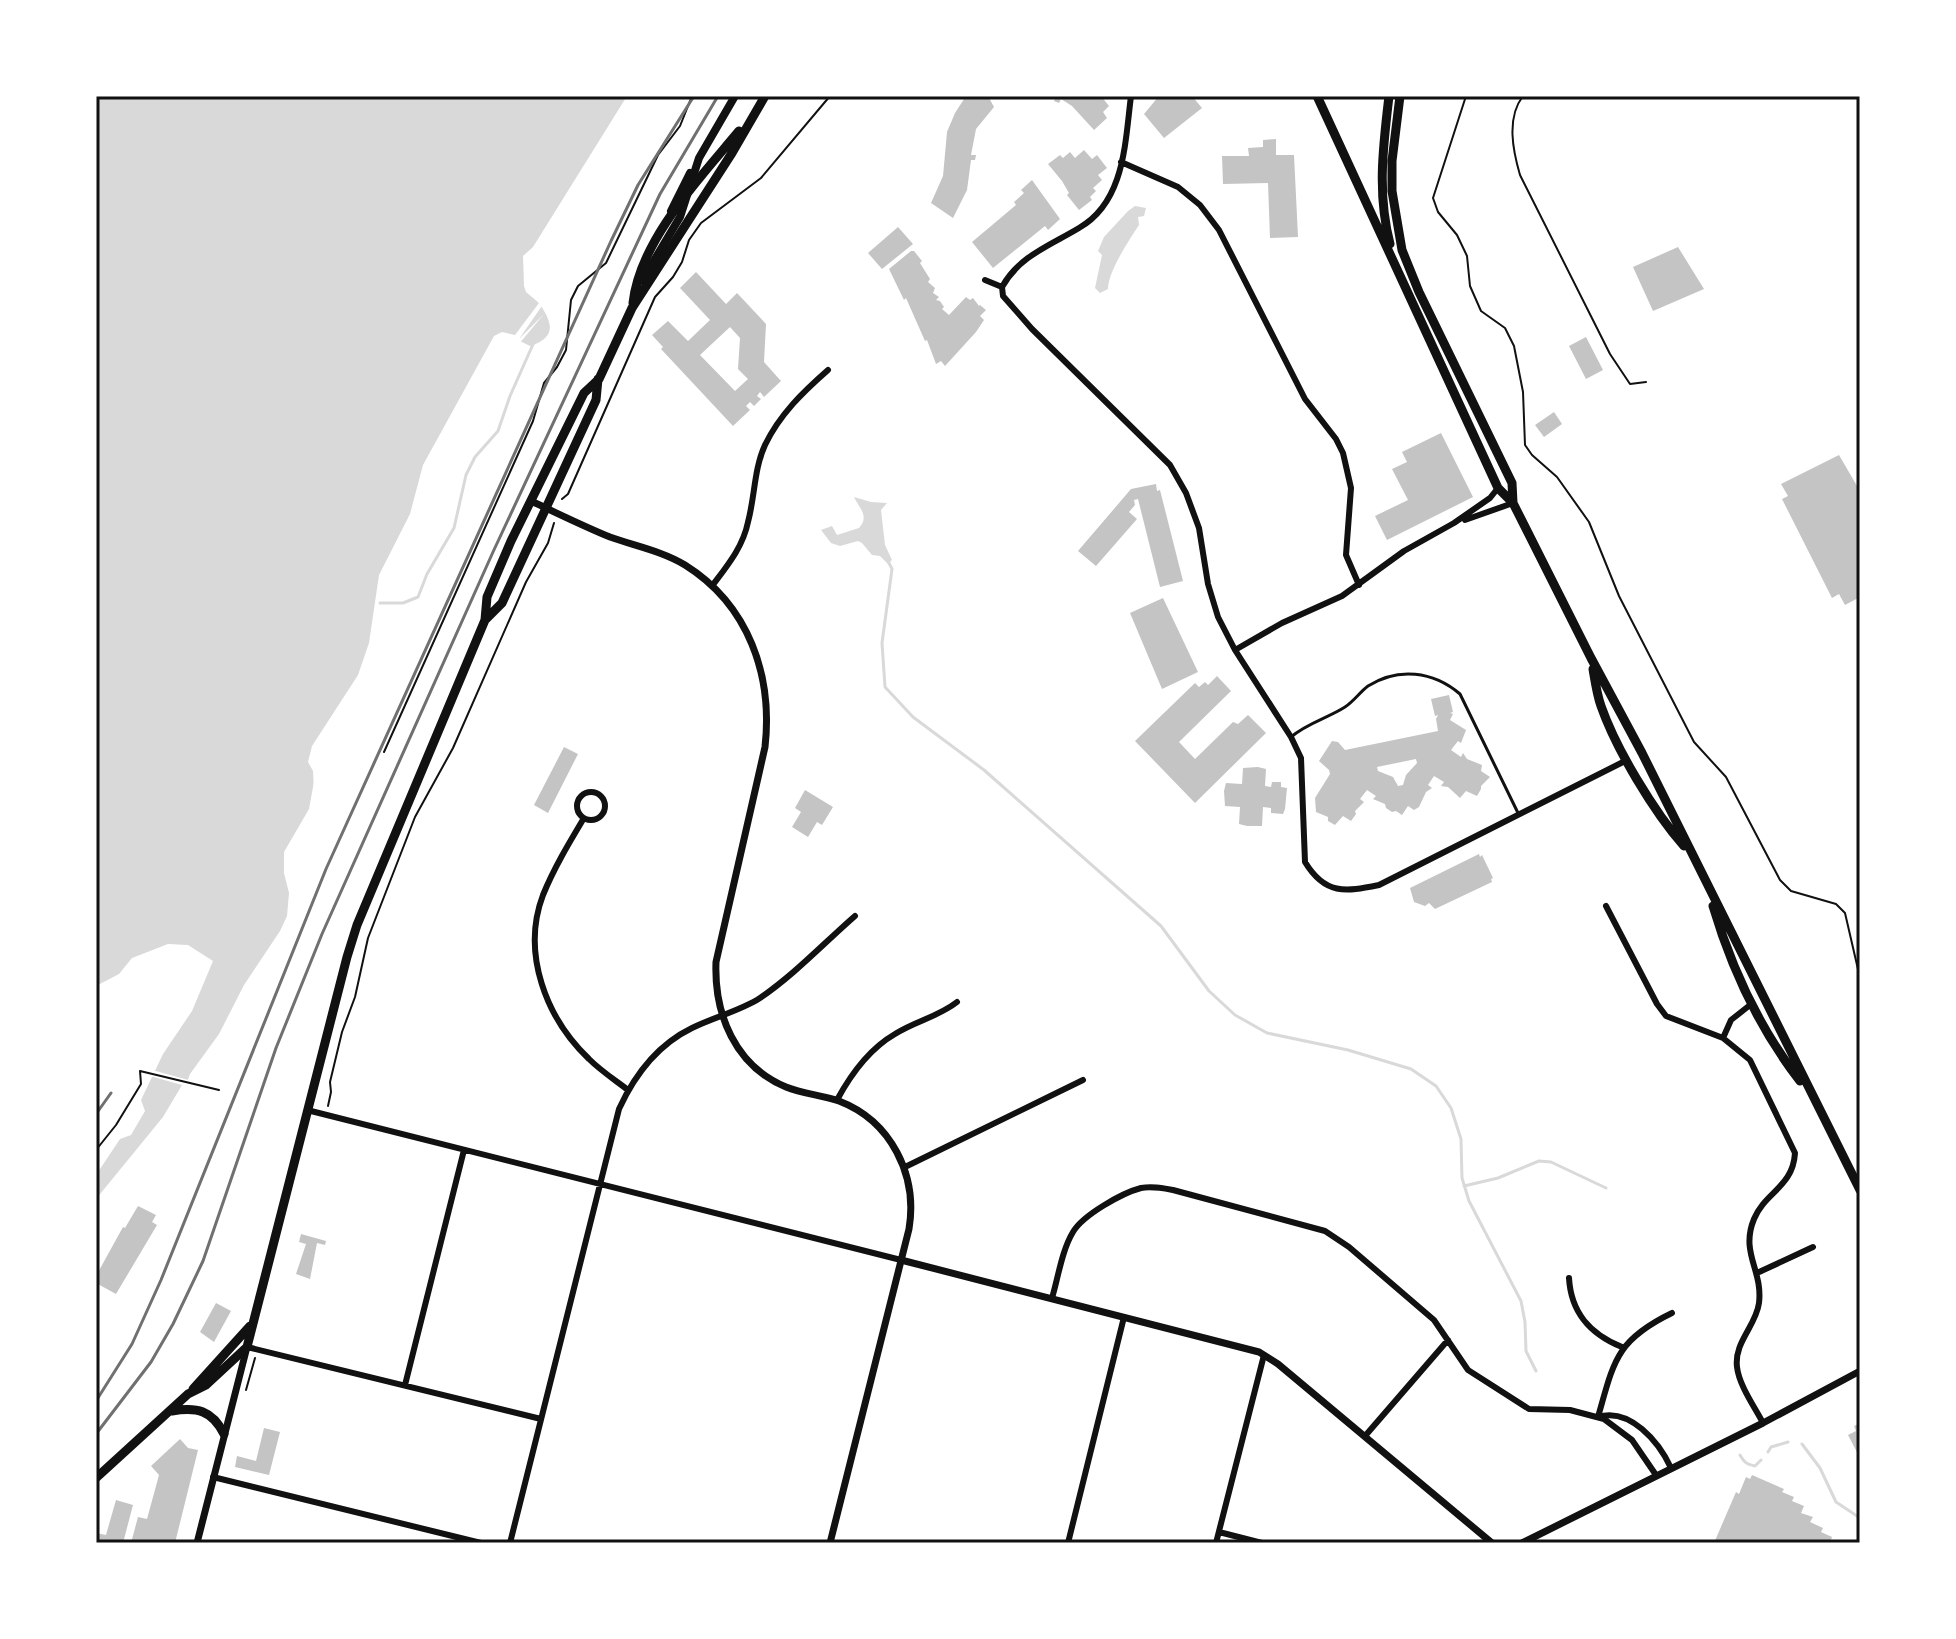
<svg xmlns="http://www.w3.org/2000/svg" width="1956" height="1639" font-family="'Times New Roman',serif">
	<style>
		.water { fill: #d9d9d9 }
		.pier { fill: #fff }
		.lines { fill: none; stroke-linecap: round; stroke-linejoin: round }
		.stream { stroke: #d9d9d9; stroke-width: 3 }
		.building { fill: #c4c4c4; fill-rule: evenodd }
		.path { stroke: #111; stroke-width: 2 }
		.service { stroke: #111; stroke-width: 3 }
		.minor { stroke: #111; stroke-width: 6 }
		.tertiary { stroke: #111; stroke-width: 7 }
		.secondary { stroke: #111; stroke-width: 8 }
		.primary { stroke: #111; stroke-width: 9 }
		.rail { stroke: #707070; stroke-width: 3 }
		.neatline { fill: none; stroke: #111; stroke-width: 3 }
	</style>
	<rect width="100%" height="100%" fill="#fff"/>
	<path class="water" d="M96,96H639L534,257L528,274L527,287C541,307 569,334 530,346L512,337L496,342L446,434L389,568L371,658L321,743L309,809L284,852V873L289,893L287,916L280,931L244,985L219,1034L190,1074L184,1090L96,1209V1175L120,1139L131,1135L145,1111L141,1100L163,1054L192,1011L213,961L188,945L168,944L132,958L119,974L96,986Z
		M1135,206L1146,208L1144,216L1138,217L1139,225C1129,240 1108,272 1108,289L1100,293L1095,288L1102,255L1098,251L1104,237L1128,211Z
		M854,497L871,502L887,503L881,510L885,545L892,560L888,564L880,556L872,555L862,543L858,541L840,546L831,543L821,530L832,526L837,535L859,528C870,516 859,508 854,497Z"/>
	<path class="pier" d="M627,96H641L628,135L620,149L593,174L568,229L542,251L535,262L529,278L530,286L539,301L541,300L544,303L519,339L544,314L518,345L509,339L500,343L490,357L468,405L439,455L421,508L393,569L389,591L383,600L379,636L369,676L338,718L324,745L314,791L313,771L308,762L312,746L358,675L369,643L379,575L410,514L423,465L494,336L502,332L515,335L539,303L526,292L524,286L523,256L533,247Z
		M152,1070L192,1081L146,1158L132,1170L110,1201L96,1213V1199L163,1117L182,1085L150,1076Z"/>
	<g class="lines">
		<path class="stream" d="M889,563L892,569L882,643L885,687L913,717L984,770L1161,926L1209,991L1235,1015L1267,1033L1348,1050L1411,1069L1436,1086L1451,1108L1461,1139L1462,1178L1469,1201L1521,1301L1525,1322L1526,1351L1536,1371
			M380,603H403L418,597L427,574L454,528L466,475L475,457L498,431L510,396L534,342
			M1464,1186L1498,1178L1539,1161L1551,1162L1606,1188
			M1802,1444L1820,1468L1836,1502L1860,1518
			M1768,1452L1771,1447L1788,1442
			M1740,1455C1744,1462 1746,1464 1755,1466L1761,1460"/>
	</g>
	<path class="building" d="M966,96H988L994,107L976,129L971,155H976L975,160H971L967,190L953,218L931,203L943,176L947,132L955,113Z
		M1056,96H1101L1109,106L1103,112L1107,118L1094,130L1072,106L1061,99L1059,103L1054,101Z
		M1159,96H1192L1202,108L1164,138L1144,114Z
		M1276,139V155H1294L1298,237L1270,238L1268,183L1223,184L1222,156H1249L1248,148L1263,147V140Z
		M1084,150L1092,159L1097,155L1107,168L1098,175L1102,180L1093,188L1096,191L1090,197L1092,200L1079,210L1067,195L1069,193L1062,181L1048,164L1060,155L1063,158L1070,152L1075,158Z
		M1032,180L1060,219L1048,230L1045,226L993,268L972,242L1016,205L1014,202L1024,193L1021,190Z
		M898,227L913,244L882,269L868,253Z
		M1678,247L1704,289L1653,311L1633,267Z
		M911,251H914L922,261L920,263L930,279L928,282L935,288L933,293L939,297L936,300L940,301L944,307L942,309L949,315L966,297L970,300L973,298L979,306L980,305L986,310L980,316L984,320L976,332L945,366L941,361L936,364L927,340L925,341L906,298L904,300L889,269Z
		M696,272L726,304L737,293L766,324L764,362L781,381L764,397L760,392L757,396L761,399L754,406L750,402L746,406L750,410L733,426L661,349L663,347L652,335L668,321L688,341L710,320L680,288ZM730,327L740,338L738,369L748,379L735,391L700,355Z
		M1586,337L1603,370L1586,379L1569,346Z
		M1554,412L1562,424L1544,437L1535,425Z
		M1441,433L1473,497L1387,540L1375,516L1408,500L1392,469L1407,462L1402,452Z
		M1839,455L1860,491V597L1845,605L1839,594L1832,598L1782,499L1788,496L1781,484Z
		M1156,484L1157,491L1160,490L1183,581L1160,587L1138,499L1134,500L1135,505L1129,512L1137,519L1096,566L1078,551L1131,489Z
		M1163,598L1198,672L1162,689L1130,613Z
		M1217,676L1231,691L1179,742L1195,759L1233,722L1238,724L1248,715L1266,733L1195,803L1135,741L1195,683L1199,687L1205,682L1208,685Z
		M1449,695L1453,712L1450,713L1453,714L1450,720L1466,730L1461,743L1458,741L1451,750L1461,757L1463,753L1467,759L1482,765L1481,771L1490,777L1481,786V789L1477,796L1466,791L1460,798L1448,787L1441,786L1444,782L1434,776L1428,785L1432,788L1426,792L1419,807L1414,810L1408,806L1402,815L1396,811L1392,812L1386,808L1385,804L1373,799L1376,796L1367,790L1360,799L1364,802L1355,811L1356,814L1351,821L1343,816L1335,825L1328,821V817L1316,812L1315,798L1330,774L1329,770L1319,761L1332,741L1338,742L1345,750L1438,731L1436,719L1438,715L1435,716L1431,699ZM1416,759L1417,763L1406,775L1403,785L1398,786L1393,777L1378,771L1377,767Z
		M564,747L578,754L548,813L534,805Z
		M1258,767L1266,769L1265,786L1271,787L1272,782H1281V787L1287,788L1285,809L1283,814L1271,813V808L1263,807L1262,826H1247L1239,824L1240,807L1225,806L1224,791L1226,783L1242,784L1243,768Z
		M805,790L833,807L822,825L817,822L808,837L792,827L801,812L795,808Z
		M1479,854L1480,857L1482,855L1493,878L1491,879L1492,882L1435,909L1429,903L1425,906L1414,902L1410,888Z
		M138,1206L156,1215L152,1222L157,1225L116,1294L96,1283V1276L123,1227L125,1228Z
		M301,1234L326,1241L325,1245L317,1243L310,1279L296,1274L306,1244L299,1242Z
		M216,1303L231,1311L214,1342L200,1332Z
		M1860,1423V1458L1848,1435L1856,1431L1854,1426Z
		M264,1428L280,1432L269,1475L235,1467L237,1456L256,1461Z
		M180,1439L188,1448L198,1450L175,1543H131L138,1517L147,1519L159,1475L151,1466Z
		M1752,1475L1784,1489L1782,1492L1794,1497L1792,1501L1804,1506L1801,1513L1813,1517L1810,1522L1823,1528L1821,1532L1832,1537L1830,1543H1714L1736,1492L1739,1494L1746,1477L1750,1479Z
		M116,1500L133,1505L123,1543H96V1533L106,1535Z"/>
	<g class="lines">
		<path class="path" d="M1466,96L1433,198L1438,212L1457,235L1467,256L1470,286L1481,311L1505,328L1514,346L1523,392L1525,445L1532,455L1557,477L1589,522L1619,596L1694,742L1726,777L1780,880L1791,891L1836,904L1845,913L1860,978
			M1523,96C1506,118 1513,151 1520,175L1610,354L1630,384L1646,382
			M562,499L568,494L655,297L673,277L682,262L689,240L701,223L761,178L830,96
			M384,752L533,421L544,383L557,367L566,350L571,300L578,286L606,263L658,155L680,126L692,96
			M328,1106L331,1092L330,1082L342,1032L355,997L368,938L415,817L453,748L526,582L548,543L554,523
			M96,1150L116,1125L141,1084L140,1071L219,1090
			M246,1390L255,1358"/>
		<path class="service" d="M1291,737C1307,723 1328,718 1345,707C1354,701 1360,692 1368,686C1398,667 1433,671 1460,694L1519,815"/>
		<path class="minor" d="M1121,162L1178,187L1200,205L1219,230L1305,399L1336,439L1343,453L1351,488L1346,555L1359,585
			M985,280L1002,287
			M1002,287L1003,296L1032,329L1170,465L1186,493L1199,528L1208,584L1218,617L1235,650L1291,737L1301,758L1305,862C1325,895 1345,892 1379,885L1627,760
			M1002,287C1019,256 1051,245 1079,228C1125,202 1125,142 1131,96
			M1465,520L1513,503
			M712,586C727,566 743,547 748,522C755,496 754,469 765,445C780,414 803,392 828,370
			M1235,650L1282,623L1342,596L1404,551L1454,523L1490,498L1498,488
			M577 806a14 14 0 1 1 28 0a14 14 0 1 1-28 0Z
			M584,818C569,843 554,868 543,895C521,953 546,1018 589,1059C601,1071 615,1080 628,1090
			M1606,906L1657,1004L1666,1016L1723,1038L1750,1060L1795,1153C1793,1187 1765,1192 1754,1219C1740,1253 1763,1270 1759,1303C1756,1326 1734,1342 1737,1367C1739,1385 1754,1406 1763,1423
			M1723,1038L1731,1020L1750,1005
			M837,1100C851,1074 869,1049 895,1034C915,1021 938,1017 957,1002
			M307,1110L901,1260
			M905,1167L1083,1080
			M1757,1273L1813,1247
			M1569,1278C1571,1313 1590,1334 1622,1347
			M1052,1298C1058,1278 1062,1250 1073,1232C1083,1215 1122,1193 1141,1188C1152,1186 1162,1188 1173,1190L1325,1231L1349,1247L1434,1320L1468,1370L1529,1409L1570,1410L1604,1419L1632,1440L1656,1475
			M247,1347L541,1419
			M405,1385L464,1150
			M1598,1417C1614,1361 1616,1340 1672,1313
			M1598,1417C1630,1407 1659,1442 1671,1468
			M1365,1436L1448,1340
			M213,1477L481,1543
			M1219,1532L1262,1543
			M510,1543L619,1109C635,1074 657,1045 692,1028C714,1017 740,1011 760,998C794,975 824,943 855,916
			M1068,1543L1124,1317
			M1216,1543L1264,1355"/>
		<path class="tertiary" d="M531,501C557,513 583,526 610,537C635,546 662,551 685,565C749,605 773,676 765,747L716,962C714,1014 735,1066 786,1087C803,1094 822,1095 839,1101C891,1121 918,1175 909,1229L830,1543
			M901,1260L1259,1352L1278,1364L1492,1543
			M197,1543L247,1347
			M1522,1543L1763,1423L1860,1371"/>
		<path class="secondary" d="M671,211L690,173
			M645,283L652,264L680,217L699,158L735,96"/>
		<path class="primary" d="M1317,96L1498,488L1513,503L1591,658L1642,753L1860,1190
			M1389,96C1383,147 1377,194 1390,244
			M1400,96L1392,161V191L1402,250L1419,292L1512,483L1513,503
			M633,303C640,240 699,179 739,131
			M485,620L502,603L596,400L598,379
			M1593,669C1595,681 1597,695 1601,706C1616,749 1654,812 1684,846
			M1713,906C1732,970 1759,1028 1800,1081
			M193,1389L250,1326
			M172,1411C197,1407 212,1410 224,1434
			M96,1478L188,1394L206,1385L247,1347L347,957L357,925L485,620L487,597L511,541L584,393L599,379L632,308L732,153L765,96"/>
		<path class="rail" d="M96,1114L111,1093
			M96,1401L132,1344L161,1280L326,869L611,241L638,185L694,96
			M96,1434L151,1362L173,1324L203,1261L276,1048L322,934L493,552L660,194L718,96"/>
	</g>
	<rect width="1956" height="1639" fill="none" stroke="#ffffff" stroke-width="196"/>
	<rect x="98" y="98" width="1760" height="1443" class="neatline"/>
</svg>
